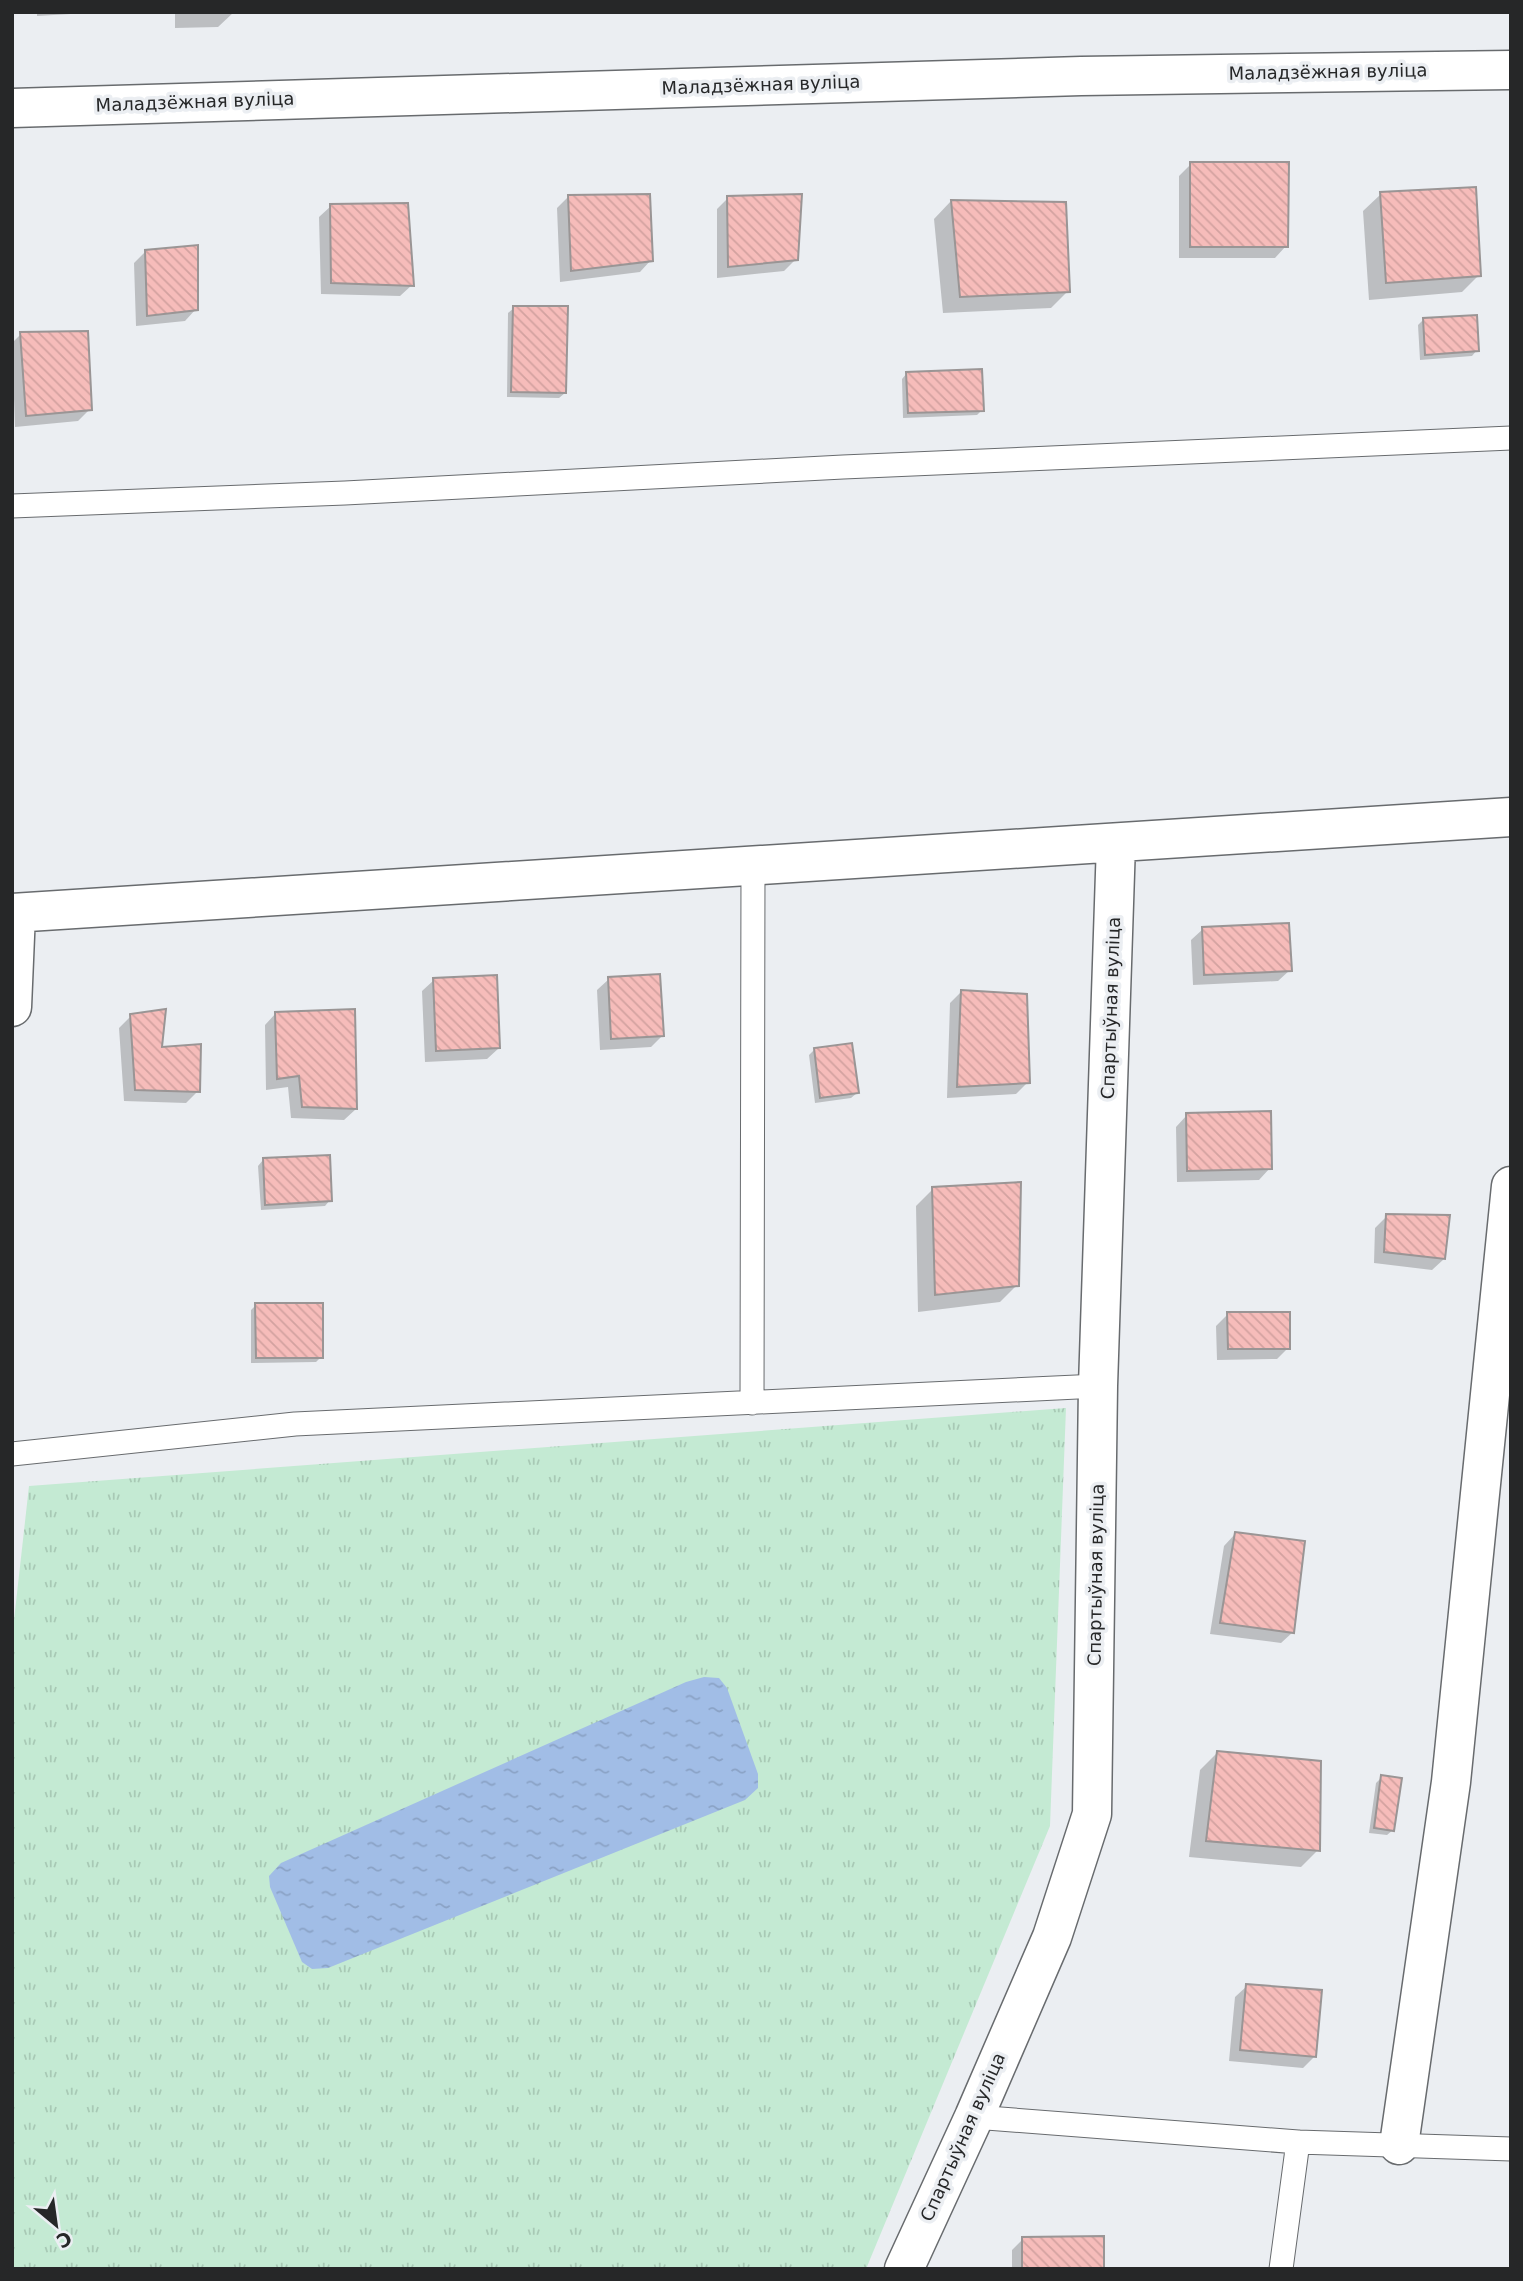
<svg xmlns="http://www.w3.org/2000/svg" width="1523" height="2281" font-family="'DejaVu Sans',sans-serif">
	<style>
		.grass { fill: url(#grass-tufts) }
		.water { fill: url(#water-ripples) }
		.shadow { fill: #0003 }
		.building { fill: url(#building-back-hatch); stroke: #9a9595; stroke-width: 2 }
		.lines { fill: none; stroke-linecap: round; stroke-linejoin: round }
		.service-casing { stroke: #686b6e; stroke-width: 25 }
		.minor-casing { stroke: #686b6e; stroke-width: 41 }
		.service { stroke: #fff; stroke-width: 23 }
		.minor { stroke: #fff; stroke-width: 38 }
		.labels { text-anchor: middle; stroke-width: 7; stroke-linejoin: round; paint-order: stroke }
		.street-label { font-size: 18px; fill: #262728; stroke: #ebeef2 }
	</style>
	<defs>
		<pattern id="grass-tufts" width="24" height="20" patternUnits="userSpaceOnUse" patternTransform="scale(1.75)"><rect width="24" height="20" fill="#c4ead3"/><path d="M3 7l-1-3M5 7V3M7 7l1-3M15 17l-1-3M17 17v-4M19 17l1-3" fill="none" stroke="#a8c9b5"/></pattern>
		<pattern id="water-ripples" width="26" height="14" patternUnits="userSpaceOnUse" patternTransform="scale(1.75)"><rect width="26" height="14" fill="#a1bde6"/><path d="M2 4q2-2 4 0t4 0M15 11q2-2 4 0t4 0" fill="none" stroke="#8aa2c5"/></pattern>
		<pattern id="building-back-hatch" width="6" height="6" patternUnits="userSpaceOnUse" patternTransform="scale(1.75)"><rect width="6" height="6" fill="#f6bcba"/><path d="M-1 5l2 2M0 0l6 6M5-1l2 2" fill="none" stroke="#d3a2a0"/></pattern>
	</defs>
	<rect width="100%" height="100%" fill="#ebeef2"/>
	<path class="grass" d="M1066,1408L1050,1826L866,2269H12V1638L29,1486Z"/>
	<path class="water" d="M704,1677L719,1678L727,1688L758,1774V1788L745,1800L328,1968L312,1969L302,1962L270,1887L269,1876L281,1863L686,1682Z"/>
	<path class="shadow" d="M37,12H104L37,16Z
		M175,12H234L218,27L175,28Z
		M1191,164L1286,246L1275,258H1179V176Z
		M1381,194L1479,275L1462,292L1369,300L1363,211Z
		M568,197L651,260L640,272L560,282L557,208Z
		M728,198L796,259L784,271L717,278V209Z
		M951,201L1068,291L1051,308L943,313L934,219Z
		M331,206L412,285L400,296L321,294L319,217Z
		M146,251L196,309L185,321L136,326L134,263Z
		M514,308L565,393L559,398L507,397L508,313Z
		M1423,320L1477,350L1472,356L1420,360L1418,325Z
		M21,334L90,409L78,421L15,427L12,343Z
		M907,373L982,410L977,415L903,418L902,379Z
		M1203,929L1290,970L1278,981L1193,985L1191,940Z
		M609,979L662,1036L651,1047L600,1050L597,990Z
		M434,980L499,1048L487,1059L425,1062L422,991Z
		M961,992L1028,1082L1016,1094L947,1098L950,1003Z
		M276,1013L356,1109L344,1120L291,1118L288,1087L266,1090L265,1025Z
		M131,1016L198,1091L186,1103L124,1101L119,1028Z
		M814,1050L857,1093L851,1098L815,1103L809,1055Z
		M1187,1115L1270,1168L1259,1180L1177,1182L1176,1127Z
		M263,1160L330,1200L325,1206L261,1210L258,1166Z
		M933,1189L1017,1285L1000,1302L918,1312L916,1206Z
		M1387,1216L1444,1259L1432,1270L1374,1263L1375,1228Z
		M256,1305L321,1357L316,1362L251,1363V1310Z
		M1228,1314L1288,1348L1277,1359L1217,1360L1216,1326Z
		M1235,1534L1293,1632L1281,1643L1210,1634L1224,1546Z
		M1217,1753L1318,1850L1301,1867L1189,1857L1200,1770Z
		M1382,1777L1393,1830L1387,1835L1369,1833L1376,1783Z
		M1247,1986L1315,2056L1303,2068L1229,2061L1235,1997Z
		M1023,2239L1102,2269H1012V2250Z"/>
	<path class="building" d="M1190,162H1289L1288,247H1190Z
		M1476,187L1481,276L1386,283L1380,192Z
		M650,194L653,261L571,271L568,195Z
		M802,194L798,260L728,267L727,196Z
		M951,200L1066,202L1070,292L960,297Z
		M408,203L414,286L331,283L330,204Z
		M198,245V310L147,316L145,250Z
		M513,306H568L566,393L511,392Z
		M1477,315L1479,351L1425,355L1423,318Z
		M88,331L92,410L26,416L20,332Z
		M982,369L984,411L908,413L906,372Z
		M1289,923L1292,971L1204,975L1202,927Z
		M660,974L664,1036L611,1039L608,977Z
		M497,975L500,1048L436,1051L433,978Z
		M961,990L1027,994L1030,1083L957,1087Z
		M166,1009L162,1047L201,1044L200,1092L135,1090L130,1014Z
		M355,1009L357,1109L302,1107L299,1076L277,1079L275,1012Z
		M852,1043L859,1093L820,1098L814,1048Z
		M1271,1111L1272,1169L1187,1171L1186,1113Z
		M330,1155L332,1201L265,1205L263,1158Z
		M1021,1182L1019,1286L935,1295L932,1187Z
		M1386,1214L1450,1215L1445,1259L1384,1252Z
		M255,1303H323V1358H256Z
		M1227,1312H1290V1349H1228Z
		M1235,1532L1305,1541L1294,1633L1220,1623Z
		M1217,1751L1321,1761L1320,1851L1206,1841Z
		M1381,1775L1402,1778L1394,1831L1374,1828Z
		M1246,1984L1322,1990L1316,2057L1240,2050Z
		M1104,2236V2269H1022V2237Z"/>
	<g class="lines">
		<defs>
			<path id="service" d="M12,506L345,493L843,467L1511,438
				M752,1403L753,866
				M12,1454L295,1424L1098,1386
				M974,2117L1298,2142L1511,2149
				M1281,2269L1298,2142"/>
			<path id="minor" d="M12,108L1081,76L1511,70
				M12,913L1511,817
				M12,1007L16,913
				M1399,2145L1451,1782L1511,1186
				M904,2269L974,2117L1052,1937L1092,1814L1098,1386L1116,843"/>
		</defs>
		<use href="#service" class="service-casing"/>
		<use href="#minor" class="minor-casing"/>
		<use href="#service" class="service"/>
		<use href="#minor" class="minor"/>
	</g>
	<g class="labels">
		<g class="street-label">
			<text transform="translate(1328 72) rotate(-1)" y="6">Маладзёжная вуліца</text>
			<text transform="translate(761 85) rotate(-2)" y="6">Маладзёжная вуліца</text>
			<text transform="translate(195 102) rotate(-2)" y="6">Маладзёжная вуліца</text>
			<text transform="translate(1111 1008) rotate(-88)" y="6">Спартыўная вуліца</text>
			<text transform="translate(1096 1575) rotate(-89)" y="6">Спартыўная вуліца</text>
			<text transform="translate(963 2137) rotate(-66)" y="6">Спартыўная вуліца</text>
		</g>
	</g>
	<rect width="1523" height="2281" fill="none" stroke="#262728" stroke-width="28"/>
	<g transform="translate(56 2225) rotate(151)" stroke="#ebeef2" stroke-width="5" paint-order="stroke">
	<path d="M0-5L12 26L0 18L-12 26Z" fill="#262728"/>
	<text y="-10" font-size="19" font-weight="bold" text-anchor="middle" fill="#262728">С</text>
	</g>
</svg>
